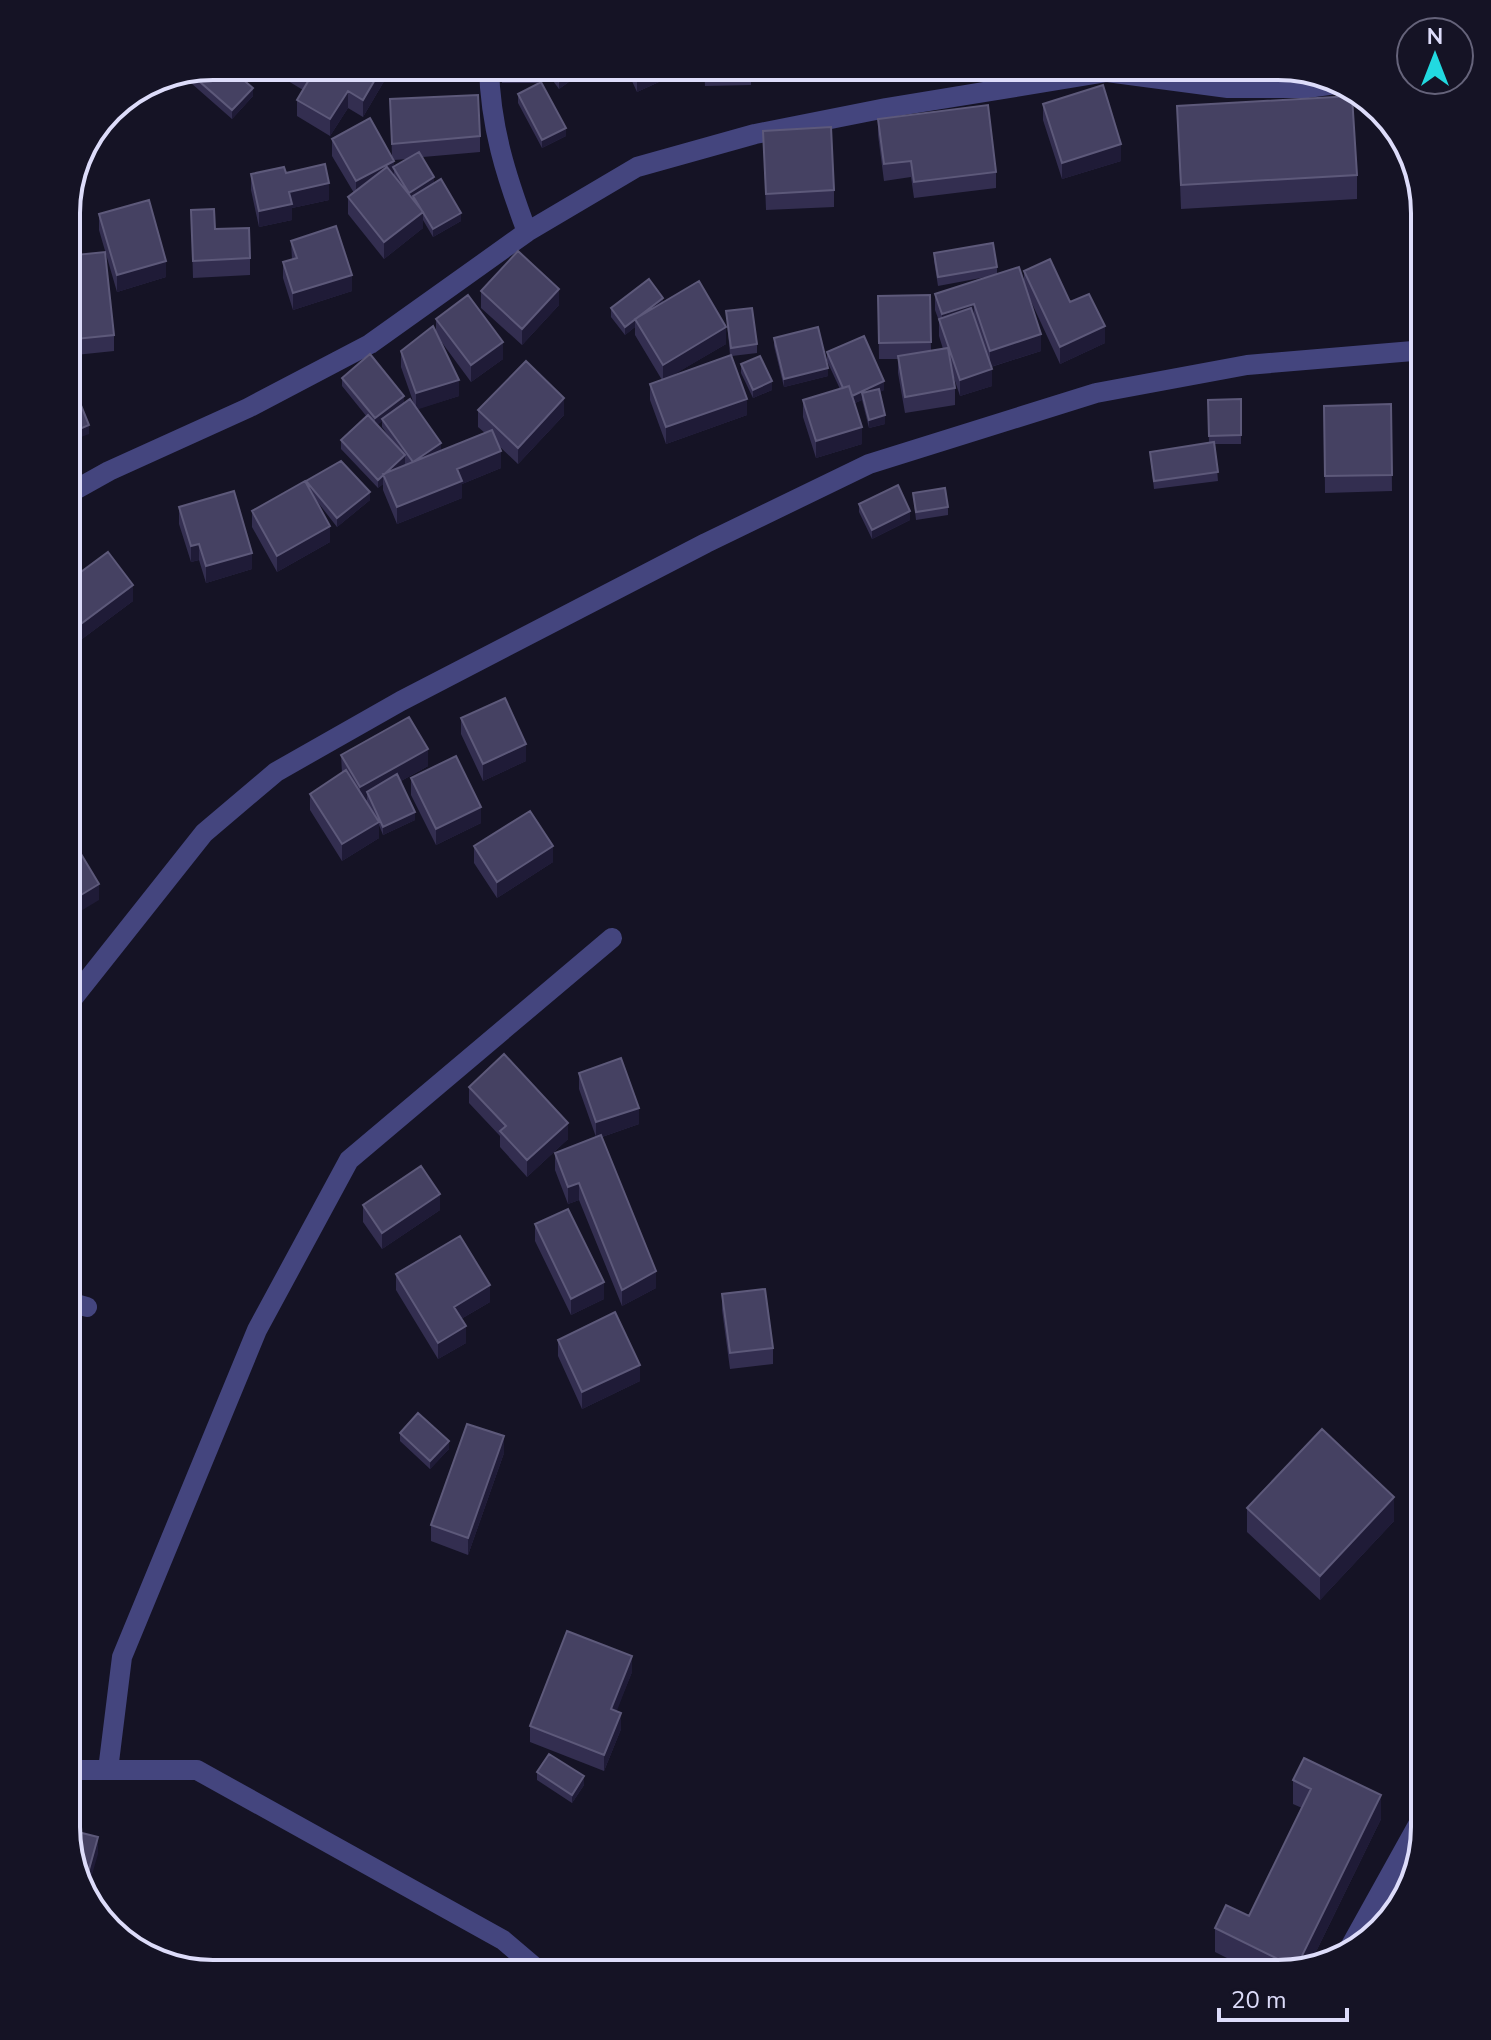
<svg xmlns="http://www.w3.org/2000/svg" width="1491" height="2040" font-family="'Nunito Sans',sans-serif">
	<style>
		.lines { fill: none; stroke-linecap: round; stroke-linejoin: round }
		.minor { stroke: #44457e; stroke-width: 20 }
		.wall { fill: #332e50; fill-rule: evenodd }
		.shaded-wall { fill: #1f1b37 }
		.building { fill: #454162; stroke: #5d597a; stroke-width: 2 }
		.rim { fill: none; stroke: #dddcfa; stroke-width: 4 }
	</style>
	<rect width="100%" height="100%" fill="#151325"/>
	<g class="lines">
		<path class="minor" d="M489,66C490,126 506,176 527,232
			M66,495L109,471L248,408L370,344L527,232L637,167L755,134L886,108L1107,72L1228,88H1307L1343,83
			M66,1007L204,833L276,772L401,701L706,543L869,464L1096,393L1247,365L1425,350
			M66,1301L87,1307
			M66,1770H197L503,1940L543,1974
			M108,1770L122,1657L257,1330L349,1160L612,938
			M1345,1956L1425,1812"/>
	</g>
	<path class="wall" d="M283,66H393L363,117L348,108L330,136L297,116V100L303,90L283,78Z
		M442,66H478V68L442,70Z
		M501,66H538V83H502Z
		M542,66H580V74L559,89Z
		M625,66H694L637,92Z
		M704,66H751V85L705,86Z
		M191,74L253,96L232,119L191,83Z
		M518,94L566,136L542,148L518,103Z
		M390,99L480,136V152L423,157L434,183L461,221L433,237L423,220V228L384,259L348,214V197L354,193L332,156V139L392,156ZM408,159L394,167V160Z
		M1043,104L1121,161L1062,179L1043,120Z
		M1177,106L1357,175V199L1181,209Z
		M878,119L996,172V188L914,198L911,177L884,181L878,135Z
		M763,131L834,190V207L766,210Z
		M286,173L329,200L292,208V220L259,227L251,190V174Z
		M66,203L72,209V217L66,219Z
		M191,210L250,258V275L193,278Z
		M99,214L166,277L117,292L99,230Z
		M291,241L352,291L293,310L283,278V262L292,259Z
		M66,253L114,335V351L66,356Z
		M934,253L997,267V274L1024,284V271L1070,302L1105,343L1060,364L1029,297L1041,351L991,367L992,386L960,396L953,375L955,388V405L905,413L898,373V359H879L878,296L930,295L931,351L943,349L939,336V321L935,310V294L986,277L938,286L934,261Z
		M481,291L559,305L522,345L481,308Z
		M663,302L726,344L671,376L730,355L726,311L757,344V353L732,356L747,415L666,444L650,400V384L662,380L635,335V327L625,335L611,317V308Z
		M436,319L503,359L471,382L440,340L459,396L417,409L441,451L485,433L478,427V410L564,415L518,464L499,446L501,468L462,484V498L397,524L383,490V484L378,488L341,449V440L367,417L342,386V378L404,404L415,407L401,367V351L436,333ZM382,421V427L392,441L377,425Z
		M774,338L828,376L784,387L774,346Z
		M827,352L884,390L879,392L885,424L869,428L862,400L855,403L862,444L816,458L803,417V400L840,389L827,361Z
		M741,364L772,390L753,398L741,373Z
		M1241,399V444H1215L1218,481L1154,489L1150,452L1209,443L1208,400Z
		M1391,404L1392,491L1325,493L1324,406Z
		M306,481L370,500L337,527L316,500L330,542L277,572L252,527V511L306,484Z
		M913,493L948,507V515L916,520Z
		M859,504L910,520L872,539L859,512Z
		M179,507L252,569L206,583L199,560L191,562L179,524Z
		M66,583L133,601L78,642L66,626Z
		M461,718L526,761L483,781L461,734Z
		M341,755L428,766L401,781L415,820L383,835L379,825V838L342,861L310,810V794L342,773Z
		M411,778L481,823L436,845L411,795Z
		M474,846L553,862L497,898L474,863Z
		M579,1073L639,1124L602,1137L656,1288L622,1306L579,1200L568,1204L555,1170V1153L596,1137L579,1089Z
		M469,1087L568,1139L527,1177L500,1147V1136L469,1103Z
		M363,1205L440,1210L382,1249L363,1222Z
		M535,1224L604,1299L571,1315L535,1241Z
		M396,1274L490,1302L461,1319L466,1343L438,1359L396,1290Z
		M722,1294L773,1348V1364L730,1369L722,1310Z
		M558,1340L640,1381L582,1409L558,1356Z
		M400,1433L449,1449L430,1469L400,1441Z
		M504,1453L468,1555L431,1541V1525Z
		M1247,1508L1394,1521L1320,1600L1247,1532Z
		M632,1672L616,1711L621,1729L604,1771L530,1742V1726Z
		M537,1772L584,1785L572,1803L537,1780Z
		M1293,1780L1381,1819L1309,1966L1278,1974H1259L1215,1952V1928L1249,1916L1302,1808L1293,1804Z"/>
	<path class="shaded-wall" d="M383,66H393L363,117V100Z
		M580,66V74L559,89V81Z
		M589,66H601L589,71Z
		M657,66H694L637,92V75Z
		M253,88V96L232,119V110Z
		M348,91V108L330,136V119Z
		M566,128V136L542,148V140Z
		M1121,144V161L1062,179V163Z
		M394,161V177L356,198V181Z
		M434,177V186L413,196V199L409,201V193Z
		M329,183V200L292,208V220L259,227V211L289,192Z
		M423,212V228L384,259V242Z
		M461,213V221L433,237V229Z
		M166,261V277L117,292V275Z
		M352,275V291L293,310V293Z
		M559,289V305L522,345V329Z
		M663,298V306L635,319Z
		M974,304V320L942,331V314Z
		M635,319V327L625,335V327Z
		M1105,326V343L1060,364V347Z
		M726,327V344L663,381V365Z
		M1041,334V351L990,367V351Z
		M503,342V359L471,382V365Z
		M828,368V376L784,387V379Z
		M992,369V386L960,396V380Z
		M459,380V396L416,410V393Z
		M772,381V390L753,398V390Z
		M884,381V390L864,399L862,393V400L850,405V397Z
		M404,396V404L375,427V418Z
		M564,398V415L518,464V448Z
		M747,399V415L666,444V427Z
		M885,415V424L869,428V420Z
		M89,425V434L68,442V434Z
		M862,427V444L816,458V441Z
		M441,443V451L413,462Z
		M501,451V468L462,484V498L397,524V507L457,469Z
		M405,455V464L386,481L383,475Z
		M383,475V484L378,488V480Z
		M370,492V500L337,527V518Z
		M910,511V520L872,539V530Z
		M330,526V542L277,572V556Z
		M199,544V560L191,562V546Z
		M252,553V569L206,583V566Z
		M133,585V601L78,642V626Z
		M526,744V761L483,781V764Z
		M428,749V766L370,798L367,792V800L360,804V787Z
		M481,807V823L436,845V829Z
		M415,812V820L383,835V827Z
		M379,822V838L342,861V844Z
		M553,846V862L497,898V882Z
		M99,884V900L66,920V904Z
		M639,1108V1124L596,1139V1122Z
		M568,1123V1139L527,1177V1160Z
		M579,1183V1200L568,1204V1187Z
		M440,1194V1210L382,1249V1233Z
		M656,1271V1288L622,1306V1290Z
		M604,1282V1299L571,1315V1299Z
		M490,1285V1302L454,1323V1307Z
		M466,1326V1343L438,1359V1343Z
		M640,1365V1381L582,1409V1392Z
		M504,1436V1453L468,1555V1538Z
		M449,1441V1449L430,1469V1461Z
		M1394,1497V1521L1320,1600V1576Z
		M80,1587V1611L66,1659V1635Z
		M632,1656V1672L611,1726V1709Z
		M621,1713V1729L604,1771V1755Z
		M584,1776V1785L572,1803V1795Z
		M1381,1795V1819L1309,1966L1296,1969Z
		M98,1837V1854L85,1899L83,1891Z"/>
	<path class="building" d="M213,66H227L253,88L232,110L191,74Z
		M290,66H383L363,100L348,91L330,119L297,100L310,78Z
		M502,66H538V74L502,75Z
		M548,66H579L559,81Z
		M633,66H657L637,75Z
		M705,66H751V68L705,70Z
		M541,82L566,128L542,140L518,94Z
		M1103,85L1121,144L1062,163L1043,104Z
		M478,95L480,136L392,144L390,99Z
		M1352,96L1357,175L1181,185L1177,106Z
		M988,105L996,172L914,182L911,161L884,164L878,119Z
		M370,118L394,161L356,181L332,139Z
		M831,127L834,190L766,194L763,131Z
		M419,152L434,177L409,193L393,167Z
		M325,164L329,183L289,192L292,204L259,211L251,174L284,167L286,173Z
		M387,167L423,212L384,242L348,197Z
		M441,179L461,213L433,229L413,196Z
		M69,194L72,209L66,210V203Z
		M149,200L166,261L117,275L99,214Z
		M214,209L215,229L249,228L250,258L193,261L191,210Z
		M336,226L352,275L293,293L283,262L297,258L291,241Z
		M993,243L997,267L938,277L934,253Z
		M518,251L559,289L522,329L481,291Z
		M76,252V255L105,252L114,335L66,340V253Z
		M1050,259L1070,302L1089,294L1105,326L1060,347L1024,271Z
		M1019,267L1041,334L990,351L974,304L942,314L935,294Z
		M649,279L663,298L625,327L611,308Z
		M699,281L726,327L663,365L635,319Z
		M468,295L503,342L471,365L436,319Z
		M930,295L931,342L879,343L878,296Z
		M752,308L757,344L731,348L726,311Z
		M971,308L992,369L960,380L939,319Z
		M433,326L459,380L416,393L401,351Z
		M818,327L828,368L784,379L774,338Z
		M864,336L884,381L852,396L849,386L843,388L827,352Z
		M948,348L955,388L905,397L898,356Z
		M370,354L404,396L375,418L342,378Z
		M731,355L747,399L666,427L650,384Z
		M760,356L772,381L753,390L741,364Z
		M526,361L564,398L518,448L478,410Z
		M849,386L862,427L816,441L803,400Z
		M879,389L885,415L869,420L862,393Z
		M78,398L89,425L68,434L66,429V403Z
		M410,399L441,443L413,462L382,419Z
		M1241,399V435L1209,436L1208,400Z
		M1391,404L1392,475L1325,476L1324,406Z
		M368,415L405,455L378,480L341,440Z
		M492,430L501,451L457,469L462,481L397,507L383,474Z
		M1214,442L1218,472L1154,481L1150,452Z
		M341,461L370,492L337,518L306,481Z
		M305,481L330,526L277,556L252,511Z
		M898,485L910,511L872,530L859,504Z
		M945,488L948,507L916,512L913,493Z
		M234,491L252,553L206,566L199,544L191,546L179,507Z
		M108,552L133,585L78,626L66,610V583Z
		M505,698L526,744L483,764L461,718Z
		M409,717L428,749L360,787L341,755Z
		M456,756L481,807L436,829L411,778Z
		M346,770L379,822L342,844L310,794Z
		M397,774L415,812L383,827L367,792Z
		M530,811L553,846L497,882L474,846Z
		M66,829L99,884L66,904Z
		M504,1054L568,1123L527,1160L500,1131L506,1126L469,1087Z
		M621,1058L639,1108L596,1122L579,1073Z
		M601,1135L656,1271L622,1290L579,1183L568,1187L555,1153Z
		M421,1166L440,1194L382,1233L363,1205Z
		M568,1209L604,1282L571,1299L535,1224Z
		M460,1236L490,1285L454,1307L466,1326L438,1343L396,1274Z
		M765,1289L773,1348L730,1353L722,1294Z
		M615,1312L640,1365L582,1392L558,1340Z
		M418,1413L449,1441L430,1461L400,1433Z
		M467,1424L504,1436L468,1538L431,1525Z
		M1322,1429L1394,1497L1320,1576L1247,1508Z
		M66,1578L80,1587L66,1635Z
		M567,1631L632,1656L611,1709L621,1713L604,1755L530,1726Z
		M549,1754L584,1776L572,1795L537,1772Z
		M1304,1758L1381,1795L1296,1968L1215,1928L1226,1905L1249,1916L1311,1789L1293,1780Z
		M66,1829L98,1837L83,1891Z"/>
	<path d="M0 0H1491V2040H0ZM213 80H1278A133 133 0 0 1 1411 213V1827A133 133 0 0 1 1278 1960H213A133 133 0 0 1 80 1827V213A133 133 0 0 1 213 80Z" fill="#151325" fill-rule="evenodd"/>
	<path class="rim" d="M213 80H1278A133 133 0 0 1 1411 213V1827A133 133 0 0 1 1278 1960H213A133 133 0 0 1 80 1827V213A133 133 0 0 1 213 80Z"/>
	<g transform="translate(1435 56)"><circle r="38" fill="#151325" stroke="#65637a" stroke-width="2"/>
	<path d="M0-6L14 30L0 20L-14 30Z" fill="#22d9e0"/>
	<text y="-12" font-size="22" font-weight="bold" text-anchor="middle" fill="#dddcfa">N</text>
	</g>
	<path d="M1219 2008v12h128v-12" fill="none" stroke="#dddcfa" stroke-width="4"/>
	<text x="1231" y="2008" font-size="24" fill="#dddcfa" stroke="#151325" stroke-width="6" paint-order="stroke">20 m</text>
</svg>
